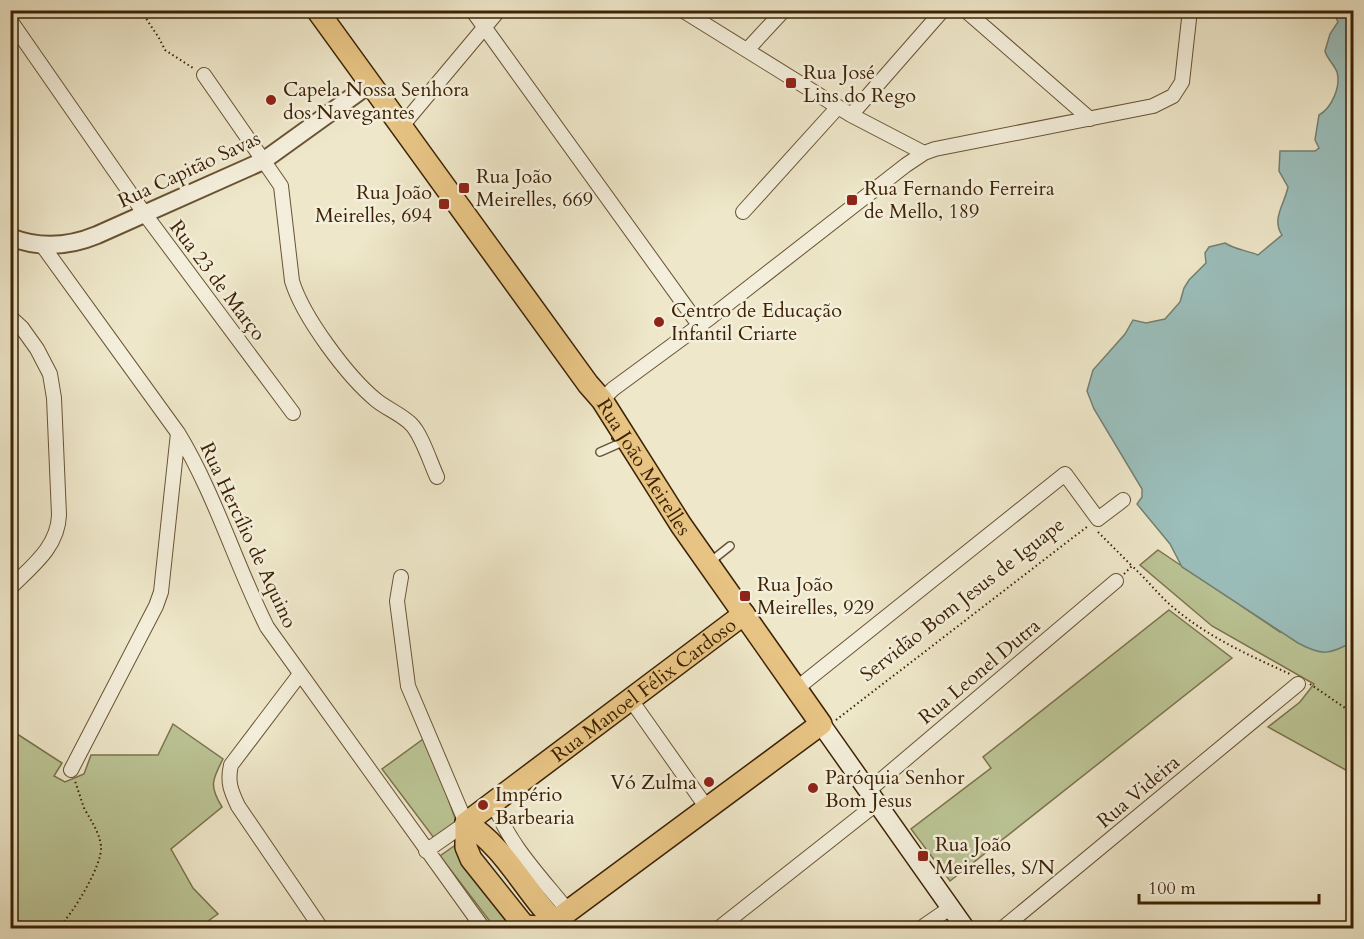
<svg xmlns="http://www.w3.org/2000/svg" width="1364" height="939" font-family="Cardo,serif">
	<style>
		.green { fill: #bbc495; stroke: #7c734c; stroke-width: 1.5 }
		.water { fill: #9bbfbc; stroke: #758072; stroke-width: 1.5 }
		.lines { fill: none; stroke-linecap: round; stroke-linejoin: round }
		.service-casing { stroke: #695334; stroke-width: 10 }
		.minor-casing { stroke: #695334; stroke-width: 16 }
		.tertiary-casing { stroke: #695334; stroke-width: 20 }
		.secondary-casing { stroke: #3d2203; stroke-width: 21 }
		.primary-casing { stroke: #3d2203; stroke-width: 24 }
		.path { stroke: #3d2203; stroke-width: 2; stroke-dasharray: 1.5 3; stroke-linecap: butt }
		.service { stroke: #f4efdc; stroke-width: 7 }
		.minor { stroke: #f4efdc; stroke-width: 14 }
		.tertiary { stroke: #f4efdc; stroke-width: 16 }
		.secondary { stroke: #f4efdc; stroke-width: 18 }
		.primary { stroke: #e7c484; stroke-width: 21 }
		.poi-dot { fill: #8f2418; stroke: #f4efdc; stroke-width: 2 }
		.labels { text-anchor: middle; stroke-width: 5; stroke-linejoin: round; paint-order: stroke }
		.poi-label { font-size: 20px; fill: #3d2203; stroke: #f4efdc; text-anchor: start }
		.street-label { font-size: 20px; fill: #3d2203; stroke: #f4efdc }
	</style>
	<rect width="100%" height="100%" fill="#eee7c9"/>
	<filter id="stains"><feTurbulence type="fractalNoise" baseFrequency=".00333" numOctaves="4"/><feColorMatrix values="0 0 0 0 .2 0 0 0 0 .09 0 0 0 0 .02 0 0 0 .5 -.17"/></filter>
	<radialGradient id="worn" r=".72"><stop offset=".6" stop-color="#630" stop-opacity="0"/><stop offset="1" stop-color="#630" stop-opacity=".3"/></radialGradient>
	<path class="green" d="M1158,550L1280,632L1353,640V774L1268,727L1300,702L1314,684L1212,626L1140,565Z
		M1169,610L1232,658L950,881L911,829L991,768L983,757Z
		M173,724L223,759C212,780 209,786 222,807L171,849L193,888L218,914L198,928H11L10,746L15,742L11,738V730L62,763L54,776L65,782L84,774L91,755H158Z
		M426,737L456,821L434,838L382,769Z
		M454,846L465,868L516,928H495L440,856Z"/>
	<path class="water" d="M1333,11H1354V641C1330,655 1322,656 1298,643L1182,567L1170,544L1137,504L1142,497V489L1094,409L1087,391L1093,370L1125,334L1133,320L1146,323L1165,319L1180,302L1184,288L1189,280L1206,263L1205,253L1209,247L1225,243C1236,250 1246,250 1258,255L1282,235C1271,219 1285,203 1288,187L1279,171L1280,151H1315L1319,148L1315,140L1319,115C1332,108 1341,86 1337,72C1334,64 1327,59 1325,51L1330,34L1338,22Z"/>
	<g class="lines">
		<defs>
			<path id="service" d="M600,452L625,441
				M710,562L730,546"/>
			<path id="minor" d="M472,10L699,325
				M682,10L851,115L924,153
				M965,10L1090,119
				M10,20L144,213L293,413
				M747,50L784,10
				M204,75L281,186L292,281C303,317 347,376 376,400C387,409 401,414 411,424C422,435 430,462 437,477
				M851,115L943,10
				M401,127L499,10
				M743,212L838,107
				M42,245L178,433C215,494 235,563 267,627L483,928
				M10,317L22,328L37,349L50,374L54,398L59,515C58,547 32,566 10,588
				M602,400L613,389L711,317L906,165L924,153L935,149L1153,106L1173,96L1182,82L1190,10
				M401,577L397,601L408,686L466,823L426,851
				M300,674L231,765C227,782 231,791 238,806L321,928
				M796,689L1065,474L1098,519L1123,500
				M631,700L707,808
				M71,770L156,606L161,592L178,433
				M868,791L1116,581
				M494,803C508,844 541,877 568,911
				M719,928L876,804
				M921,928L950,908
				M1003,928L1298,684"/>
			<path id="tertiary" d="M10,237C40,249 68,247 97,235L263,161L370,84"/>
			<path id="secondary" d="M821,724L965,928"/>
			<g id="primary">
				<path id="s1" d="M317,10L588,384L602,400L681,525L821,724L555,921L543,927L523,926"/>
				<path id="s2" d="M466,823L744,614"/>
				<path d="M466,823C499,843 518,878 542,907C548,915 555,921 562,928"/>
				<path d="M466,823V847L471,859L526,928"/>
			</g>
		</defs>
		<use href="#service" class="service-casing"/>
		<use href="#minor" class="minor-casing"/>
		<use href="#tertiary" class="tertiary-casing"/>
		<use href="#secondary" class="secondary-casing"/>
		<use href="#primary" class="primary-casing"/>
		<path class="path" d="M145,10L147,20L159,38L165,50L193,68
			M1098,532L1132,566
			M1124,574L1132,566C1144,577 1154,589 1165,600C1201,634 1246,654 1290,674
			M1310,684L1354,714
			M836,720L1088,526
			M58,928C72,915 103,865 101,846C99,831 91,821 84,808C81,799 78,790 75,781"/>
		<use href="#service" class="service"/>
		<use href="#minor" class="minor"/>
		<use href="#tertiary" class="tertiary"/>
		<use href="#secondary" class="secondary"/>
		<use href="#primary" class="primary"/>
	</g>
	<g class="poi-dot">
		<rect x="785" y="77" width="12" height="12" rx="3"/>
		<circle cx="271" cy="100" r="6"/>
		<rect x="458" y="182" width="12" height="12" rx="3"/>
		<rect x="846" y="194" width="12" height="12" rx="3"/>
		<rect x="438" y="198" width="12" height="12" rx="3"/>
		<circle cx="659" cy="322" r="6"/>
		<rect x="739" y="590" width="12" height="12" rx="3"/>
		<circle cx="709" cy="782" r="6"/>
		<circle cx="813" cy="788" r="6"/>
		<circle cx="483" cy="805" r="6"/>
		<rect x="917" y="850" width="12" height="12" rx="3"/>
	</g>
	<g class="labels">
		<g class="poi-label">
			<text x="803" y="79">Rua José<tspan x="803" dy="23">Lins do Rego</tspan></text>
			<text x="283" y="96">Capela Nossa Senhora<tspan x="283" dy="23">dos Navegantes</tspan></text>
			<text x="476" y="183">Rua João<tspan x="476" dy="23">Meirelles, 669</tspan></text>
			<text x="864" y="195">Rua Fernando Ferreira<tspan x="864" dy="23">de Mello, 189</tspan></text>
			<text x="432" y="199" text-anchor="end">Rua João<tspan x="432" dy="23">Meirelles, 694</tspan></text>
			<text x="671" y="317">Centro de Educação<tspan x="671" dy="23">Infantil Criarte</tspan></text>
			<text x="757" y="591">Rua João<tspan x="757" dy="23">Meirelles, 929</tspan></text>
			<text x="825" y="784">Paróquia Senhor<tspan x="825" dy="23">Bom Jesus</tspan></text>
			<text x="697" y="789" text-anchor="end">Vó Zulma</text>
			<text x="495" y="801">Império<tspan x="495" dy="23">Barbearia</tspan></text>
			<text x="935" y="851">Rua João<tspan x="935" dy="23">Meirelles, S/N</tspan></text>
		</g>
		<g class="street-label">
			<text transform="translate(189 169) rotate(-25)" y="7">Rua Capitão Savas</text>
			<text transform="translate(218 280) rotate(53)" y="7">Rua 23 de Março</text>
			<text dy="7" stroke="none"><textPath href="#s1" startOffset="562">Rua João Meirelles</textPath></text>
			<text transform="translate(249 535) rotate(65)" y="7">Rua Hercílio de Aquino</text>
			<text transform="translate(962 599) rotate(-38)" y="7">Servidão Bom Jesus de Iguape</text>
			<text transform="translate(979 671) rotate(-40)" y="7">Rua Leonel Dutra</text>
			<text dy="7" stroke="none"><textPath href="#s2" startOffset="222">Rua Manoel Félix Cardoso</textPath></text>
			<text transform="translate(1138 791) rotate(-40)" y="7">Rua Videira</text>
		</g>
	</g>
	<rect width="1364" height="939" fill="none" stroke="#eee7c9" stroke-width="36"/>
	<rect x="12" y="12" width="1340" height="915" fill="none" stroke="#3d2203" stroke-width="3"/>
	<rect x="18" y="18" width="1328" height="903" fill="none" stroke="#3d2203" stroke-width="1.5"/>
	<path d="M1139 894v9h180v-9" fill="none" stroke="#3d2203" stroke-width="3"/>
	<text x="1148" y="894" font-size="18" fill="#3d2203" stroke="#f4efdc" stroke-width="4.5" paint-order="stroke">100 m</text>
	<rect width="100%" height="100%" filter="url(#stains)"/>
	<rect width="100%" height="100%" fill="url(#worn)"/>
</svg>
